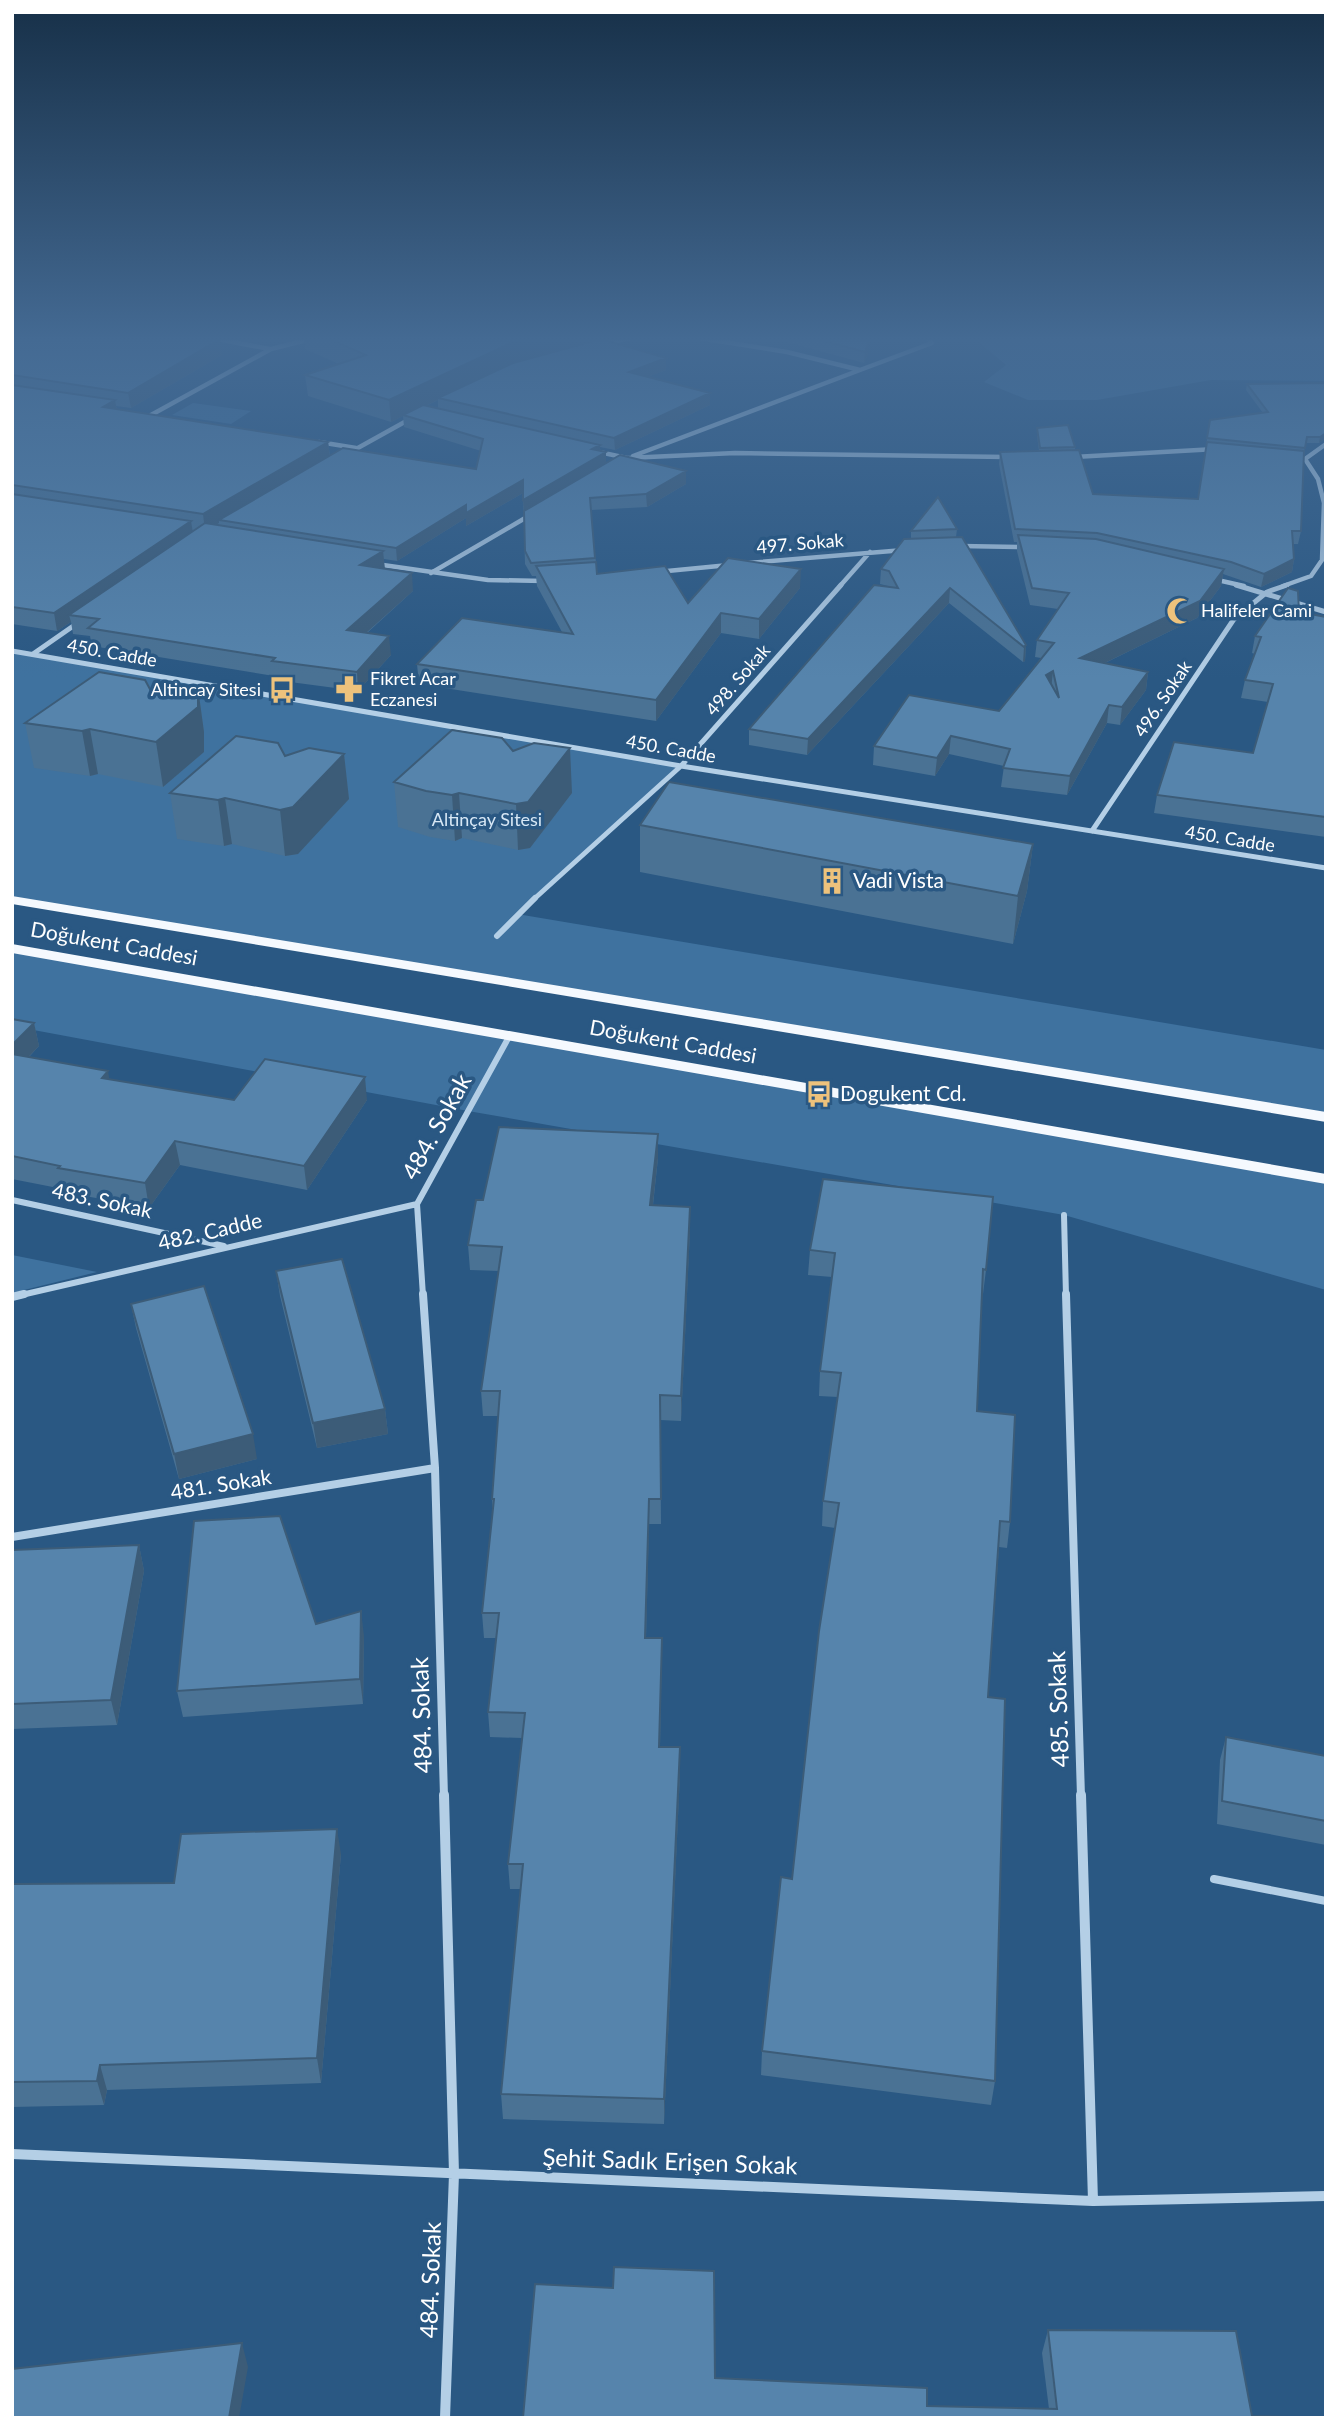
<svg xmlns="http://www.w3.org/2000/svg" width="1338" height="2430" font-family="Lato,sans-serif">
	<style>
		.green { fill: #3f729f }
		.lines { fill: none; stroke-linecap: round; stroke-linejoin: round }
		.service { stroke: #b4cfe6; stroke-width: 8 }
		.minor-far4 { stroke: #b4cfe6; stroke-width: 4.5 }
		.minor-far3 { stroke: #b4cfe6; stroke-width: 5 }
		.minor-far2 { stroke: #b4cfe6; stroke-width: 6 }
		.minor-far1 { stroke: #b4cfe6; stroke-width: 8 }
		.minor { stroke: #b4cfe6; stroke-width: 10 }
		.primary { fill: #f5f9fe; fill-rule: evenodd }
		.wall { fill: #4a7294; fill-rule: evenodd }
		.shaded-wall { fill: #3c5c78 }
		.building { fill: #5684ac; stroke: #3c5c78; stroke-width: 2; fill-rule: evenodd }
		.labels { text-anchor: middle; stroke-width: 7; stroke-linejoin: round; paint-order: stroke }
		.far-street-label { font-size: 18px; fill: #fff; stroke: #2a5883 }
		.far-poi-label { font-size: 18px; fill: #fff; stroke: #2a5883; text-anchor: start }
		.far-park-label { font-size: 18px; fill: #d7e7f5; stroke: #2a5883 }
		.poi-label { font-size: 21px; fill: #fff; stroke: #2a5883; text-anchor: start }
		.street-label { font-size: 21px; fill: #fff; stroke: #2a5883 }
		.near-street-label { font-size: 24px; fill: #fff; stroke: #2a5883 }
	</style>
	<rect width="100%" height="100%" fill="#2a5883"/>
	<path class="green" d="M974,338H1326V381L1211,380L1097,400H1028L984,382L1006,365Z
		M193,403L251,411L231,424L172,415Z
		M12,651L681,766L517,914L1326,1050V1117L12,900Z
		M12,948L1326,1179V1290L1064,1215L468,1111L12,1026Z
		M12,1255L97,1272L12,1293Z"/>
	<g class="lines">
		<path class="service" d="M1214,1879L1326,1901"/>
		<path class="minor-far4" d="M212,338L270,349
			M603,344L630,338
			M860,370L932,343L928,338
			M151,415L271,349L315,338
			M319,442L356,448
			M599,452L627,458L735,453L1006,457
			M347,454L410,419
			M633,456L860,370L787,352L699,338
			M1074,457L1216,449
			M961,546L1026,547
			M748,563L904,550
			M376,564L488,580L544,581
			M657,572L729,565
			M431,573L532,514
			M1213,579L1244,586
			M840,586L870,552
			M1283,586L1311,576L1322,560L1324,503L1318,479L1305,459L1326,444"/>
		<path class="minor-far3" d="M1236,585L1326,612
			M12,651L681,766L1326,868
			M33,654L79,622
			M1092,831L1234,619L1267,592L1287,585
			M533,900L681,766L841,585"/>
		<path class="minor-far2" d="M497,936L535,898
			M12,1200L224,1246
			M1064,1215L1066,1296
			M17,1296L417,1204
			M423,1296L417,1204L510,1035"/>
		<path class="minor-far1" d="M423,1294L435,1468L444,1797
			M1066,1294L1081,1797
			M12,1297L24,1294
			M12,1537L435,1468"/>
		<path class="minor" d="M444,1795L454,2174L445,2418
			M1081,1795L1093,2201
			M12,2154L1093,2201L1326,2196"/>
		<path class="primary" d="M12,896L1326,1112V1122L12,904Z
			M12,944L1326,1174V1184L12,953Z"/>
	</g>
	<path class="wall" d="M12,338L222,355L131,408L116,406L117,409L328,442L330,456L476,469L481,451L404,427L403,416L391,422L308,396L305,375L339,364L305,349L304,338H584V344L666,370L647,377L710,405L615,450L600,447V451L606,452V463L686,471V484L647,507L591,510L597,574L688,603L800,588L759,639L721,633L656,721L419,684L417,664L562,632L537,586L536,576H532L525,564L523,493L466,526V518L397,561L384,559V569L413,591L367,633L391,655L358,691L275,680L274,676L92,646L90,636L73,634L71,622L57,631L12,624ZM438,400V408L426,406Z
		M772,338H860L868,354L864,363Z
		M1247,384L1326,438L1319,443H1306L1304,451L1301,531L1298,544H1293L1294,559L1292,572L1261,587L1223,574L1221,586L1197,618L1105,663L1148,672L1146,690L1120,725L1107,723L1067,795L1001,787L1004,766L949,754L935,776L873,765L874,746L999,711L1041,658L1035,657L1037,640L1058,609L1030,605L1017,551V542H1014L999,464L1000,452L1039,451L1037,435V428L1075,447V450L1093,494L1198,499L1210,420L1263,413L1246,390Z
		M957,529L956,537L1026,645L1025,661L1023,662L949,603L807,755L749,745V729L888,587V586L880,584L881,569L911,539V531Z
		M1299,612L1326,617V837L1154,813L1157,795L1253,753L1268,702L1241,698L1245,680L1255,654L1252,653L1255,636Z
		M198,688L204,732V752L163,787L98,774L90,776L34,768L25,723L151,691Z
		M513,751L572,793L530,848L518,850L462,838L455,841L430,837L398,827L394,782Z
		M344,754L349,799L298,854L285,856L232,844L224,846L177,839L170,793L285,756Z
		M640,825L1033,844L1027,891L1013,944L640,872Z
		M12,1019L34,1023L39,1046L29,1057L109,1079L234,1100H367L307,1190L180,1165L149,1208L64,1192L63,1189L12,1179Z
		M658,1134V1158L653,1205L690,1231L681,1421L660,1420L661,1524H649L646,1638H662L660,1747H680V1773L664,2124L503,2119L501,2094L521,1889H510L508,1864L522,1738L490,1737L488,1712L496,1638H484L482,1613L493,1514L492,1499L498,1416H483L481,1391L499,1271L470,1270L468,1245L483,1200Z
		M810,1250L986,1270L983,1294H982L977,1411L1010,1522L1007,1548L999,1547L988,1697L995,2081L991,2105L761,2075L762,2051L792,1879L835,1528L822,1526L823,1501L838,1397L819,1396L820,1371L832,1277L808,1275Z
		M276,1271L385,1409L388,1434L317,1448L280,1296Z
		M131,1304L257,1459L179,1479L136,1328Z
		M139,1545L144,1571L117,1725L12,1729V1550Z
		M364,1636L363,1704L183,1717L177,1691Z
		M1226,1737L1326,1756V1845L1217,1824L1220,1760Z
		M341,1854L321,2083L107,2090L104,2105L12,2107V1884L174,1883Z
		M1048,2330L1252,2416L523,2418L715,2378L927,2406L1049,2409L1042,2353Z"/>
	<path class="shaded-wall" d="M534,338H584V346L438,398V400L406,415H403V416L391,422L389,400L509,344Z
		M220,339L222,355L131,408L128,393Z
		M869,343L868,354L864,363L865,352Z
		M666,358V370L629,384V372Z
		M710,393V405L615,450L614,438Z
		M115,400L118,416L103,407Z
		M1326,433V438L1319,443L1320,437Z
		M328,442L330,458L219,520V523L205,531L203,514Z
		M600,445V455L606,452V465L524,513L523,500L592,449Z
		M686,471V484L647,507L646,494Z
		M523,480V493L466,526V518L397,561L396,548L466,505Z
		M191,521L194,539L69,615L71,622L57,631L54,613Z
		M383,551L385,569L360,565Z
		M1294,559L1292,572L1261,587L1264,574Z
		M801,569L800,588L759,639V619Z
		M1224,569L1221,586L1197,618L1078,676L1080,658Z
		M412,573L413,591L348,649L347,630Z
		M950,588L949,603L807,755L808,739Z
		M721,613V633L656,721V700Z
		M389,636L391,655L358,691L357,672Z
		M1026,645L1025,661L1023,662L1024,647Z
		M1053,671L1051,689L1046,675Z
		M1148,672L1146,690L1120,725L1122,707Z
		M198,688L204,732V752L163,787L156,742Z
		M1109,705L1107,723L1067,795L1070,776Z
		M90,729L98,774L90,776L82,731Z
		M951,736L949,754L935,776L937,758Z
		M570,748L572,793L530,848L518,850L516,804Z
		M344,754L349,799L298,854L285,856L280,810Z
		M459,793L462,838L455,841L452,795Z
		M225,798L232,844L224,846L218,800Z
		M1033,844L1027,891L1013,944L1018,896Z
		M34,1023L39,1046L12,1074V1045Z
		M108,1071L112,1095L102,1078Z
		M365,1077L367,1100L307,1190L304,1166Z
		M658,1134V1158L650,1230V1205Z
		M175,1141L180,1165L149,1208L145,1183Z
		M690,1207V1231L681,1421V1396Z
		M385,1409L388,1434L317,1448L313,1423Z
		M253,1434L257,1459L179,1479L174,1454Z
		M649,1499V1524L645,1663V1638Z
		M139,1545L144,1571L117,1725L111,1700Z
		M361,1611L364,1636L363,1704L360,1679Z
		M680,1747V1773L664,2124V2099Z
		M337,1829L341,1854L321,2083L317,2058Z
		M100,2065L107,2090L104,2105L97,2081Z
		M242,2343L248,2367L239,2418H229Z"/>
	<path class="building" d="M12,338H210L220,339L128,393L12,375Z
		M327,338H534L509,344L389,400L305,375L366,355Z
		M813,338H860L869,343L865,352Z
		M601,339L666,358L629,372L710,393L614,438L438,398L513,363Z
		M1326,383V433L1320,437H1307L1305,448L1207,438L1210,420L1268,412L1247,384Z
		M12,385L115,400L103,407L328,442L203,514L12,485Z
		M423,405L600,445L592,449L606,452L523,500V480L466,513V505L396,548L219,520L343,448L476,469L483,439L403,415Z
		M1068,425L1075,447L1040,448L1037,428Z
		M1207,442L1304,451L1301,531H1292L1294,559L1264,574L1231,562L1097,533L1015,529L1000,452L1079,450L1093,494L1198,499Z
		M620,455L686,471L646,494L590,498L595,558L531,563L525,551L524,511Z
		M12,494L191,521L54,613L12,607Z
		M938,497L957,529L911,531Z
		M205,523L383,551L360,565L412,573L347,630L389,636L357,672L272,661L275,658L88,628L99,619L69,615Z
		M1018,535L1096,539L1224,569L1200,601L1080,658L1148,672L1122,707L1109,705L1070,776L1003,768L1010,749L951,736L937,758L874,746L909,695L999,711L1054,643L1037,640L1069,593L1032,588ZM1053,671L1059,698L1046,675Z
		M962,537L1026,645L1024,647L950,588L808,739L749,729L874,585L898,588L889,571L881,569L904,539Z
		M728,558L801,569L759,619L721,613L656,700L417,664L462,618L573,634L536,566L596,562L597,574L665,566L688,603Z
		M1288,588L1298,591L1299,612L1326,617V817L1157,795L1174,742L1253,753L1273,684L1245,680L1261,637L1255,636Z
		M99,672L145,680L151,691L173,684L198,688V707L156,742L90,729L82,731L25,723Z
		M452,730L502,738L513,751L534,743L570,748L528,802L516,804L459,793L452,795L426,791L394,782Z
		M236,736L278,743L285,756L309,748L344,754L293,807L280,810L225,798L218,800L170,793Z
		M669,782L1033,844L1018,896L640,825Z
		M12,1019L34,1023L12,1045Z
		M12,1054L108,1071L102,1078L234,1100L265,1059L365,1077L304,1166L175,1141L145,1183L58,1168L60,1166L12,1156Z
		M499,1127L658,1134L650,1205L690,1207L681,1396L660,1395L661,1499H649L645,1638H662L659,1747H680L664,2099L501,2094L523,1864H508L525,1713L488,1712L499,1613H482L494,1499H492L500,1391H481L502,1247L468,1245L476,1200H483Z
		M823,1179L993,1197L986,1270L983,1269L977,1411L1015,1415L1010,1522L1000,1521L988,1697L1005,1699L995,2081L762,2051L781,1877L792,1879L819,1631L839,1503L823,1501L841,1373L820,1371L835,1253L810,1250Z
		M342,1259L385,1409L313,1423L276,1271Z
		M204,1286L253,1434L174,1454L131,1304Z
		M280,1516L316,1624L361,1611L360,1679L177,1691L194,1521Z
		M139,1545L111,1700L12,1704V1550Z
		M1226,1737L1326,1756V1821L1222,1801Z
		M337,1829L317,2058L100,2065L97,2081L12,2082V1884L174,1883L181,1834Z
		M614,2267L714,2271L715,2378L927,2388V2406L1057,2409L1048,2330L1236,2331L1252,2416L1326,2418H523L535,2284L613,2288Z
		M242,2343L229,2418H12V2369Z"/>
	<linearGradient id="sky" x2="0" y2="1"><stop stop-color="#173048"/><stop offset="0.5" stop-color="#446a93"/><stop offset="1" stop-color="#446a93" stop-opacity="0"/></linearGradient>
	<rect width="1338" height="678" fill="url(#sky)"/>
	<defs>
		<symbol id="mosque-bare" viewBox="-9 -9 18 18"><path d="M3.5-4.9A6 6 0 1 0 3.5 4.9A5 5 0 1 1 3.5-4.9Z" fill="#edc27c" stroke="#2a5883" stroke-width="2.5" paint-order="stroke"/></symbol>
		<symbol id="pharmacy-bare" viewBox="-9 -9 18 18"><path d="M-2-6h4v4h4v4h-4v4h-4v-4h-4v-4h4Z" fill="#edc27c" stroke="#2a5883" stroke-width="2.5" paint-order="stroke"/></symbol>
		<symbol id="bus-bare" viewBox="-9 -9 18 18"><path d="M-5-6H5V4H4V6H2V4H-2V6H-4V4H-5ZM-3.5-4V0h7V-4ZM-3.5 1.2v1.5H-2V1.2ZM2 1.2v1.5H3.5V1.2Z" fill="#edc27c" stroke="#2a5883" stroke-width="2.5" paint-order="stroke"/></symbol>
		<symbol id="building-bare" viewBox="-9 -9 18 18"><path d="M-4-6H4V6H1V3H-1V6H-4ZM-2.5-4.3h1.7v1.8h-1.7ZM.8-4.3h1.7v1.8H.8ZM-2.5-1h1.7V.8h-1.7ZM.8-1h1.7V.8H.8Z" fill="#edc27c" stroke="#2a5883" stroke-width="2.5" paint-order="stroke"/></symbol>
	</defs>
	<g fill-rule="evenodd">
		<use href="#mosque-bare" x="1161" y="592" width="38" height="38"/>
		<use href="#pharmacy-bare" x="330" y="670" width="38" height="38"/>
		<use href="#bus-bare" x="263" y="671" width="38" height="38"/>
		<use href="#building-bare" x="813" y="862" width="38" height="38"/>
		<use href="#bus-bare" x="800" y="1075" width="38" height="38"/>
	</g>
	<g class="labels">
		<g class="far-street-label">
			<text transform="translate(800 544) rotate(-5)" y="6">497. Sokak</text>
			<text transform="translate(112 653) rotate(10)" y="6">450. Cadde</text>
			<text transform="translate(738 680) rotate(-49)" y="6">498. Sokak</text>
			<text transform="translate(1163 699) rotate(-56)" y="6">496. Sokak</text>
			<text transform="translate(671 749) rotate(10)" y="6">450. Cadde</text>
			<text transform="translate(1230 839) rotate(9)" y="6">450. Cadde</text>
		</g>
		<g class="far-poi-label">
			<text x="1201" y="617">Halifeler Cami</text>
			<text x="370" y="685">Fikret Acar<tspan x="370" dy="21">Eczanesi</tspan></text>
			<text x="261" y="696" text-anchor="end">Altincay Sitesi</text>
		</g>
		<g class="far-park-label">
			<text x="487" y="826">Altinçay Sitesi</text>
		</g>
		<g class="poi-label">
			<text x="853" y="888">Vadi Vista</text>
			<text x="840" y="1101">Dogukent Cd.</text>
		</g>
		<g class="street-label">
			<text transform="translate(114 944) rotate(10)" y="7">Doğukent Caddesi</text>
			<text transform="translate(673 1042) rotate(10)" y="7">Doğukent Caddesi</text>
			<text transform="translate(102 1201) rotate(12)" y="7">483. Sokak</text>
			<text transform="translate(210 1232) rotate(-13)" y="7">482. Cadde</text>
			<text transform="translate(221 1485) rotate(-9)" y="7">481. Sokak</text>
		</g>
		<g class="near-street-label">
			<text transform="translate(437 1127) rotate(-61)" y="8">484. Sokak</text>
			<text transform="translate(1059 1709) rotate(-92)" y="8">485. Sokak</text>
			<text transform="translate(422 1715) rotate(-92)" y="8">484. Sokak</text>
			<text transform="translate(670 2162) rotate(2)" y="8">Şehit Sadık Erişen Sokak</text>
			<text transform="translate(431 2280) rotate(-88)" y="8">484. Sokak</text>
		</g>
	</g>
	<rect width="1338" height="2430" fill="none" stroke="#ffffff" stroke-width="28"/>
</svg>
